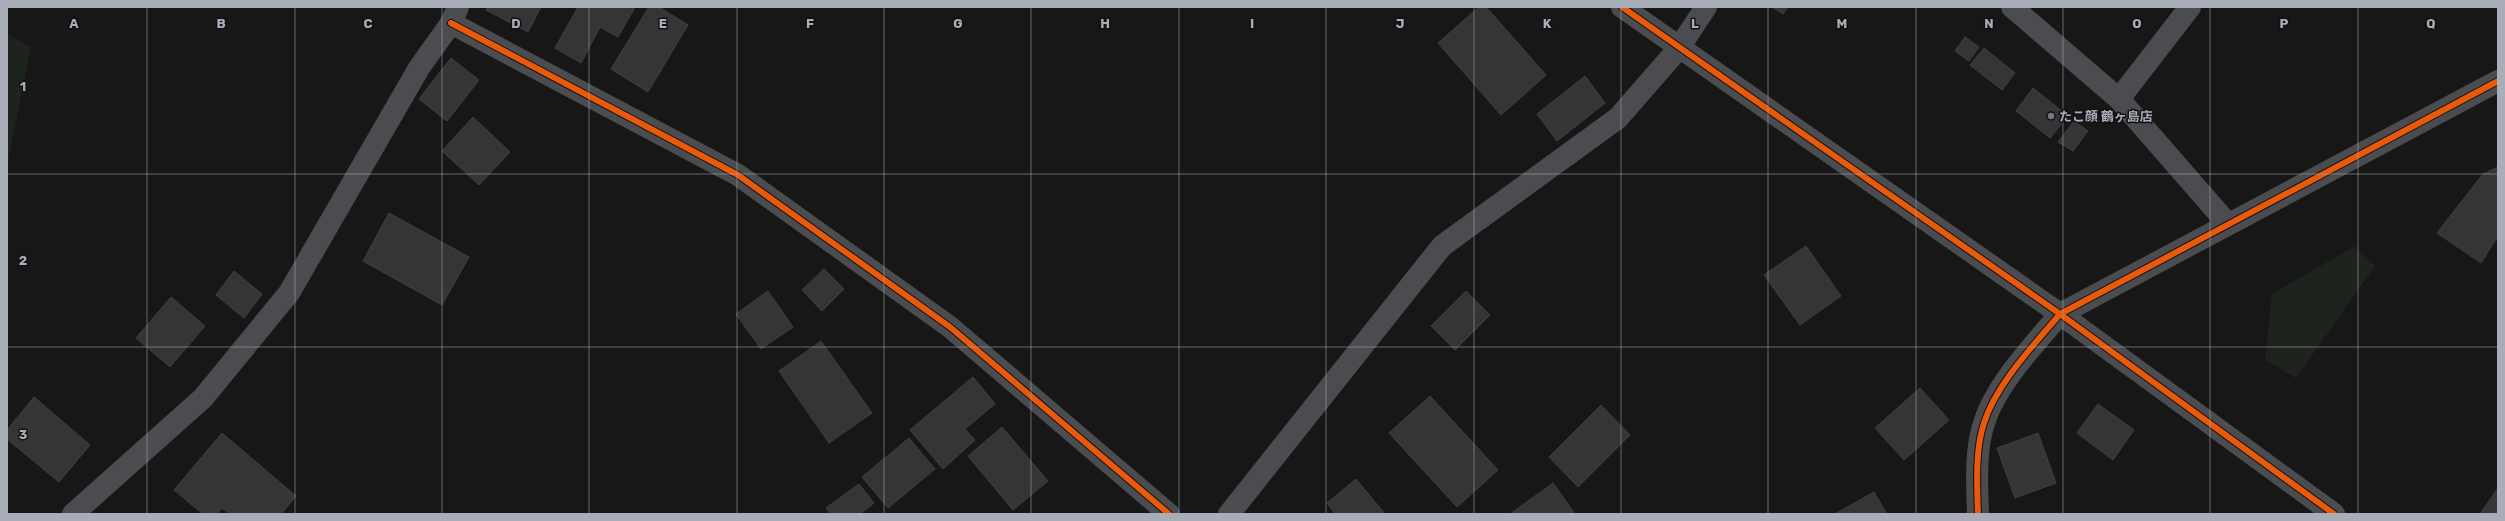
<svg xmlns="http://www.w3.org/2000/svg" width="2505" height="521" font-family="Rubik,'Noto Sans JP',sans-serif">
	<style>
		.green { fill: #1d241e }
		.building { fill: #353536; stroke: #3f4043 }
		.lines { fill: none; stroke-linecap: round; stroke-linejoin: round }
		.minor { stroke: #4b4c50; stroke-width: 22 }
		.cycleway-casing { stroke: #111113; stroke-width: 8 }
		.cycleway { stroke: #e8590c; stroke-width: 6 }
		.grid { fill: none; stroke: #a8adb8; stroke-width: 1; stroke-opacity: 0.55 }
		.poi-dot { fill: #757880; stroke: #111113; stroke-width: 1.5 }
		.labels { text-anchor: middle; stroke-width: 3; stroke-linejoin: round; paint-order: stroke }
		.poi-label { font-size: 13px; font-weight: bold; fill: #a8adb8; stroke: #111113; text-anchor: start }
		.grid-label { font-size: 13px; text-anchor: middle; font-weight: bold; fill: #a8adb8; stroke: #111113; stroke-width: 3; stroke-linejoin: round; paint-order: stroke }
	</style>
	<rect width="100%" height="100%" fill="#171717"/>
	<path class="green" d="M7,34L31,47L7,167Z
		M2355,246L2375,266L2296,378L2265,360L2272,294Z"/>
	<path class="building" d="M488,7H541L528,32L486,10Z
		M578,7H635L618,37L600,27L581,63L555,48Z
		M649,7H659L688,25L648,92L611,69Z
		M1479,7H1486L1546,75L1501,115L1438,43Z
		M1772,7H1788L1783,14Z
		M1965,37L1979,47L1969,61L1955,51Z
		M1984,48L2015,73L2002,90L1970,65Z
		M451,58L479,80L447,121L419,99Z
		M1585,76L1605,103L1557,141L1537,114Z
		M2033,88L2068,116L2050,138L2016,111Z
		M473,117L510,152L479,185L442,151Z
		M2074,121L2088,131L2073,151L2058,142Z
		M2498,167V236L2481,263L2437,233L2483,174Z
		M389,213L469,257L442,305L363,261Z
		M1806,246L1841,296L1800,325L1764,275Z
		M824,269L844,289L822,311L802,290Z
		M234,271L262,294L244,318L216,295Z
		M768,291L793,327L761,349L736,314Z
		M1466,291L1490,315L1455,350L1431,326Z
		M171,297L205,326L170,367L136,338Z
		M821,341L872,413L829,443L779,371Z
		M973,377L995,404L965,429L975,440L943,469L910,430Z
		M1920,388L1949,420L1904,460L1875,428Z
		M1430,396L1498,470L1457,507L1389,433Z
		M34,397L90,445L59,482L7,439V430Z
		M2098,404L2134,430L2113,460L2077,433Z
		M1601,405L1630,435L1578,487L1549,457Z
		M1002,427L1048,481L1013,510L968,456Z
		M222,433L296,496L281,514H230L222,508L217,514H203L174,490Z
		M2038,433L2056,483L2015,498L1997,448Z
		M909,438L935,469L888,508L862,477Z
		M1356,479L1385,514H1335L1327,503Z
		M1553,483L1575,514H1510Z
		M859,484L874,503L860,514H831L826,508Z
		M2498,488V514H2480Z
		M1874,492L1887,514H1835Z"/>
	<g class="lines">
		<path class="minor" d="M1622,7L2060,314L2334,514
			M2012,7L2119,99L2227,223
			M451,23L738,175L950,327L1169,514
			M2119,99L2190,7
			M73,514L203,398L289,293L419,68L451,23L458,7
			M1229,514L1442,246L1618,118L1679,48L1706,7
			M1978,514C1977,487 1975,449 1984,423C1996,384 2034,345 2060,314L2498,81"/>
		<defs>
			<path id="cycleway" d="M1622,7L2060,314L2334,514
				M451,23L738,175L950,327L1169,514
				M1978,514C1977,487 1975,449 1984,423C1996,384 2034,345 2060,314L2498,81"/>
		</defs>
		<use href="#cycleway" class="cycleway-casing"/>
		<use href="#cycleway" class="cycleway"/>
	</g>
	<path class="grid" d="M147,7V514M295,7V514M442,7V514M589,7V514M737,7V514M884,7V514M1031,7V514M1179,7V514M1326,7V514M1474,7V514M1621,7V514M1768,7V514M1916,7V514M2063,7V514M2210,7V514M2358,7V514M7,174H2498M7,347H2498"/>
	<circle class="poi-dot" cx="2051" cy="116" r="4"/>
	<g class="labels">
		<g class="poi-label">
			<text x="2059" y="121">たこ顔 鶴ヶ島店</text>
		</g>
	</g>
	<g class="grid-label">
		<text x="74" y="28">A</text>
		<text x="221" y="28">B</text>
		<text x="368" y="28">C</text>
		<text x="516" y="28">D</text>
		<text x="663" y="28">E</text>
		<text x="810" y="28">F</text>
		<text x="958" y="28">G</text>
		<text x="1105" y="28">H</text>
		<text x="1252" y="28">I</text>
		<text x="1400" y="28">J</text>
		<text x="1547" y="28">K</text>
		<text x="1695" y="28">L</text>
		<text x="1842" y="28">M</text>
		<text x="1989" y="28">N</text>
		<text x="2137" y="28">O</text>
		<text x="2284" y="28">P</text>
		<text x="2431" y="28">Q</text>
		<text x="23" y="91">1</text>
		<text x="23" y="265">2</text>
		<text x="23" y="439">3</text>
	</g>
	<rect width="2505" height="521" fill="none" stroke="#a8adb8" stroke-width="16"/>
</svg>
